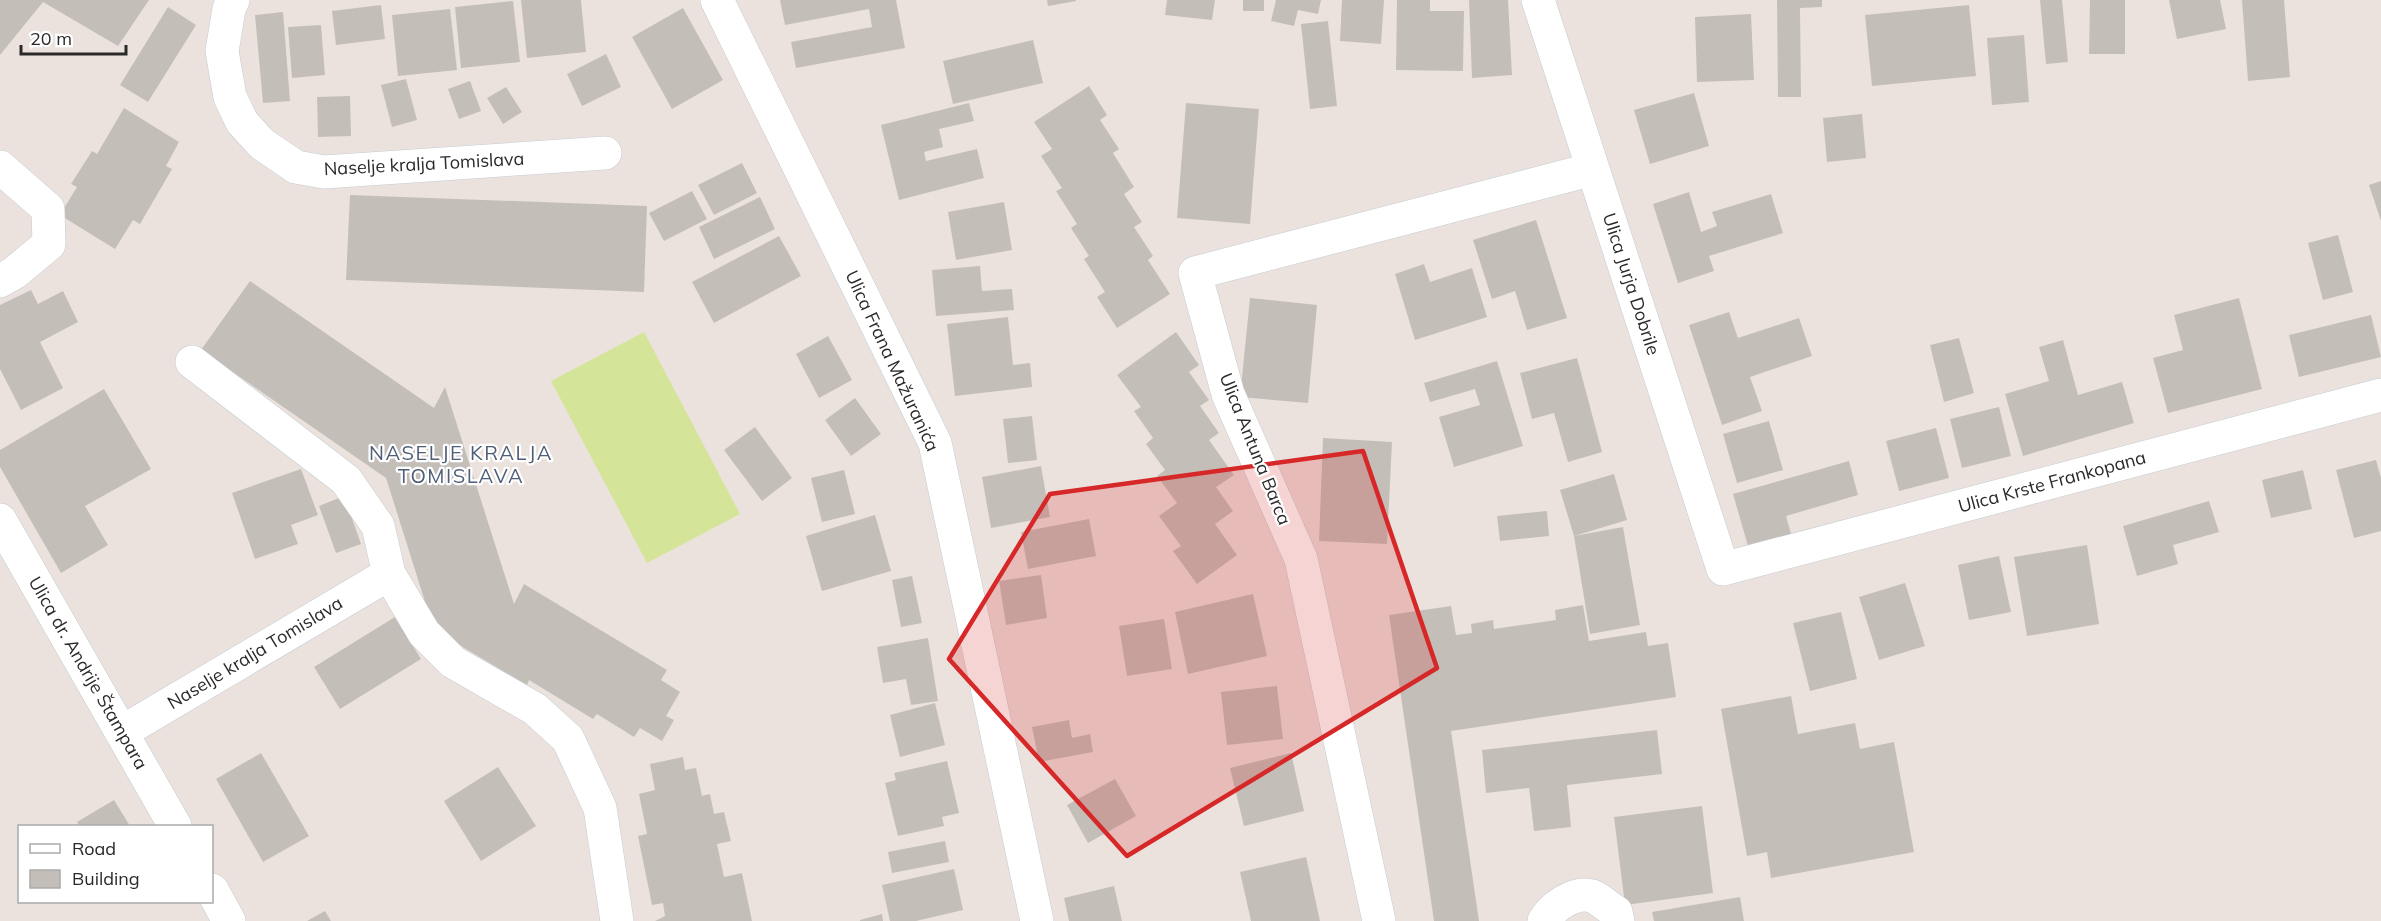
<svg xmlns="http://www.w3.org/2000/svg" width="2381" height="921" font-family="Mulish,sans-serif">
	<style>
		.pitch { fill: #d4e59a }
		.building { fill: #c4beb9 }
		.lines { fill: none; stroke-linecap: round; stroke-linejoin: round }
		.minor-casing { stroke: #c5cbd3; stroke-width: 34 }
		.minor { stroke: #fff; stroke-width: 33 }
		.marked { fill: #d62828; fill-opacity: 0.2; stroke: #d62828; stroke-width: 4.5; stroke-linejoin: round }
		.labels { text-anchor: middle; stroke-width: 4.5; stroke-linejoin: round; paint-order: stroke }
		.street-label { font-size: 18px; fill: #2a2a2a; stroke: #fff }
		.neighbourhood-label { font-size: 20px; letter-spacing: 1.5px; fill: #4e5e78; stroke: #fff }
	</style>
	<rect width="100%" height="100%" fill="#ebe2dd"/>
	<path class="pitch" d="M644,332L740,514L647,563L551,381Z"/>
	<path class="building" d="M0,0H149L118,46L43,2L0,55Z
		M521,0H581L586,52L527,58Z
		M780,0H896L905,48L796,68L791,42L872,27L869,9L785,25Z
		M1047,0H1076V1L1048,6Z
		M1167,0H1215L1212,20L1165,15Z
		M1243,0H1264V11H1243Z
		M1276,0H1321L1318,14L1298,10L1294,26L1271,21Z
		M1342,0H1384L1381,44L1340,41Z
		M1397,0H1430V11H1464L1463,71L1396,70Z
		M1469,0H1508L1512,75L1472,78Z
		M1777,0H1822V7L1800,8L1801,97H1778Z
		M2040,0H2062L2068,62L2046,64Z
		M2090,0H2125V54H2089Z
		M2169,0H2220L2226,29L2177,39Z
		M2242,0H2284L2290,77L2248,81Z
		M513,1L520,62L461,68L455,7Z
		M381,5L385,39L336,45L332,11Z
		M1969,5L1976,76L1872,86L1865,15Z
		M168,7L196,25L148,102L120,85Z
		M683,8L723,80L672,109L632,37Z
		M450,9L457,70L398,76L392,15Z
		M283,12L290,101L263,103L255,15Z
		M1751,14L1754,80L1697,82L1695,17Z
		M1328,21L1337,106L1310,109L1301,24Z
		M321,25L325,75L292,78L288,27Z
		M2024,35L2029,102L1992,105L1987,38Z
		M1033,40L1043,83L953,104L943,61Z
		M606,54L621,87L582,106L567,74Z
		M406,79L417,120L392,127L381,85Z
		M470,81L481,111L459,119L448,89Z
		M1089,86L1107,115L1100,120L1119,149L1113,153L1134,187L1124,194L1142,222L1134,227L1153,256L1148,260L1170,294L1117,328L1097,297L1105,292L1084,259L1089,256L1071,228L1077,224L1056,191L1062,188L1041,156L1052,149L1034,122Z
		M506,87L522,112L503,124L487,98Z
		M1694,93L1709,146L1650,164L1634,110Z
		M350,96L351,136L318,137L317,97Z
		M969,103L974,121L939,129L943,147L924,152L926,161L977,149L984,178L899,200L881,125Z
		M1186,103L1259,109L1250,224L1177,218Z
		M124,108L179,142L166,166L172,169L140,224L133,220L115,249L60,215L77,187L71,184L92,151L97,154Z
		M1862,114L1866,158L1827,162L1823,118Z
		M742,163L757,193L714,215L698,185Z
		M2381,181V221L2369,185Z
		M692,191L707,219L664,241L649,213Z
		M1689,192L1701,232L1717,226L1712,212L1771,194L1783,233L1709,256L1714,271L1678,283L1653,204Z
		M350,195L647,206L644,292L346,280Z
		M760,197L775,229L714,259L699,227Z
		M1004,202L1012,250L956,260L948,212Z
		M1536,220L1567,318L1527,330L1515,291L1492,299L1473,240Z
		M2338,235L2353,292L2323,300L2308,243Z
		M779,236L801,276L714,323L692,282Z
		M1424,264L1430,282L1472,268L1487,317L1415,340L1395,274Z
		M980,266L982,291L1012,289L1014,310L936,316L932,270Z
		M250,281L434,408L445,387L514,604L524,584L667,670L661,680L680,692L666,716L674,720L662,741L640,728L634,737L597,714L593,719L529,680L527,685L434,630L386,478L201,350Z
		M31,290L38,304L63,291L78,322L40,342L63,388L21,410L0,369V305Z
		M1250,298L1317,305L1308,403L1240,397Z
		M2239,298L2262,389L2168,413L2153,358L2183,350L2174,315Z
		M1729,312L1738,338L1799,318L1812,356L1750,377L1762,411L1722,425L1689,325Z
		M2371,315L2381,357L2299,377L2289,335Z
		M1008,317L1013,365L1030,363L1032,387L955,396L947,324Z
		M1176,332L1199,365L1189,372L1209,400L1200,406L1219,433L1209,440L1234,475L1216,487L1233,511L1215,524L1237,555L1197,584L1173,551L1181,546L1159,516L1177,503L1157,476L1165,470L1146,444L1153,438L1134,411L1141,407L1117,375Z
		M828,336L852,380L819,398L796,354Z
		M1959,338L1974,393L1944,402L1930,345Z
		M2063,340L2078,395L2122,382L2134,423L2023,456L2005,394L2049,381L2039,347Z
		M1577,358L1602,452L1568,462L1554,413L1532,419L1520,373Z
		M1497,361L1523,446L1454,467L1439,417L1480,405L1475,389L1430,402L1424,383Z
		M104,389L151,469L85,506L108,545L61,573L0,467V450Z
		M855,398L881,434L851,456L825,420Z
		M1999,407L2011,456L1962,468L1950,419Z
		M1032,416L1037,460L1008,463L1003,419Z
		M1769,421L1783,470L1737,483L1723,434Z
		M755,427L792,478L762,501L724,450Z
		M1936,428L1949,478L1899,491L1886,441Z
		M1323,438L1392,442L1387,544L1319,541Z
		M2376,460L2381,478V531L2354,538L2336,470Z
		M1849,461L1858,495L1786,516L1791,534L1748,546L1733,494Z
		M1041,466L1050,517L991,528L982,477Z
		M301,469L318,515L291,525L298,544L255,559L232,493Z
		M844,470L855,514L822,522L811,478Z
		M2303,470L2312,509L2271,518L2262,480Z
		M1614,474L1627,520L1574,536L1623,527L1640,625L1590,634L1574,536L1560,490Z
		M344,496L361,544L336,553L319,506Z
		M2209,501L2219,532L2173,545L2178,564L2137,576L2123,526Z
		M1547,511L1549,536L1500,541L1497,516Z
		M875,515L891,571L822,591L806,536Z
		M1089,519L1096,556L1028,569L1021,532Z
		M2087,545L2099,624L2027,636L2014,557Z
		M1999,556L2011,612L1969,620L1958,565Z
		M1041,575L1047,618L1006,625L999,581Z
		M912,576L922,623L901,627L892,580Z
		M1905,583L1925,646L1879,660L1859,597Z
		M1253,594L1267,656L1188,674L1175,612Z
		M1583,605L1589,641L1646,632L1648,646L1668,643L1676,697L1451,731L1479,921H1434L1389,615L1451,606L1456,635L1472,633L1471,624L1493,620L1494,629L1556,620L1555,610Z
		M1841,612L1857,679L1810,691L1793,623Z
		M395,617L421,659L340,709L314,667Z
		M1164,619L1172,669L1127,676L1119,626Z
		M928,638L938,701L911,705L906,679L883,683L877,647Z
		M1277,686L1283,739L1227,745L1221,692Z
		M1791,696L1798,734L1855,723L1860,749L1894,742L1914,852L1771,878L1767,852L1747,856L1721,709Z
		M935,703L945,745L900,757L890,715Z
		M1069,720L1072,738L1090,734L1093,752L1039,762L1032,727Z
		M1657,730L1662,774L1567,785L1571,827L1534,831L1529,788L1486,793L1482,750Z
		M261,753L309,836L263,862L216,779Z
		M1291,753L1304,811L1244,826L1230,768Z
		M683,757L685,770L696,768L702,796L710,794L714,814L724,812L731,841L717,844L724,877L742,873L752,921H655L665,916L663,903L652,905L638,836L647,834L639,794L655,790L650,764Z
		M947,761L959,813L942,817L944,826L898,836L885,783L896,780L894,773Z
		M498,767L536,826L481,861L444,801Z
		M1115,779L1136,816L1088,843L1067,805Z
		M114,800L130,826H79L77,822Z
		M1702,806L1713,893L1625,905L1614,817Z
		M945,841L949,862L892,873L888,852Z
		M1306,857L1320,921H1251L1240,872Z
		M954,869L963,910L916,921H890L882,885Z
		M1114,886L1122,921H1069L1064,898Z
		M1740,897L1744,921H1654L1652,912Z
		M325,911L331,921H307Z
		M882,914L883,921H860V920Z"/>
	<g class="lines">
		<defs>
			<path id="minor" d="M233,0L229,9L222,51L230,97L242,122L262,144L296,167L324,172L605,153
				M717,0L935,443L1037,921
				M1538,0L1723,569L2381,395
				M0,167L48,209L49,244L14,273L0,281
				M0,520L175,826
				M389,574L424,633L453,662L535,709L568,739L600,808L617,921
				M122,732L389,574L378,526L346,480L192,362
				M212,890L229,921
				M1379,921L1301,559L1228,394L1195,273L1593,169
				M1544,921C1552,907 1574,891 1592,896C1600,899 1609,908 1616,912L1618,921"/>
		</defs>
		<use href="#minor" class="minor-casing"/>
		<use href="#minor" class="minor"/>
	</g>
	<path class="marked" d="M1363,451L1437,668L1127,856L949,659L1050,494Z"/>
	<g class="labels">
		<g class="street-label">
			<text transform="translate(424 164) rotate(-3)" y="6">Naselje kralja Tomislava</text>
			<text transform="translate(1631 284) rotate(72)" y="6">Ulica Jurja Dobrile</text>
			<text transform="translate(892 361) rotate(65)" y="6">Ulica Frana Mažuranića</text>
			<text transform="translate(1255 449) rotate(68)" y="6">Ulica Antuna Barca</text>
			<text transform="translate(2052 482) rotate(-15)" y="6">Ulica Krste Frankopana</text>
			<text transform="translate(255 653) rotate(-31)" y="6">Naselje kralja Tomislava</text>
			<text transform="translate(88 673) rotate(60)" y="6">Ulica dr. Andrije Štampara</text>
		</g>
		<g class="neighbourhood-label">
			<text x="461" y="460">NASELJE KRALJA<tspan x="461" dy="23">TOMISLAVA</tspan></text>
		</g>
	</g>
	<rect x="18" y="825" width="195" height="78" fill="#ffffff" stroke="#aaaaaa" stroke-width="1.5"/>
	<rect x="30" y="844" width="30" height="9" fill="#ffffff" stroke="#aaaaaa" stroke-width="1.5"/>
	<text x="72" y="855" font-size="18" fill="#2a2a2a">Road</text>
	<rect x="30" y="870" width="30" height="18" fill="#c4beb9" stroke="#aaaaaa" stroke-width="1.5"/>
	<text x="72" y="885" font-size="18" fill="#2a2a2a">Building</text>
	<path d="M21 45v9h105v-9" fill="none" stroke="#2a2a2a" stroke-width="3"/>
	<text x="30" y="45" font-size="18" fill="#2a2a2a" stroke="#ffffff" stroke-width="4.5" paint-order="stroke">20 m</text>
</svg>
